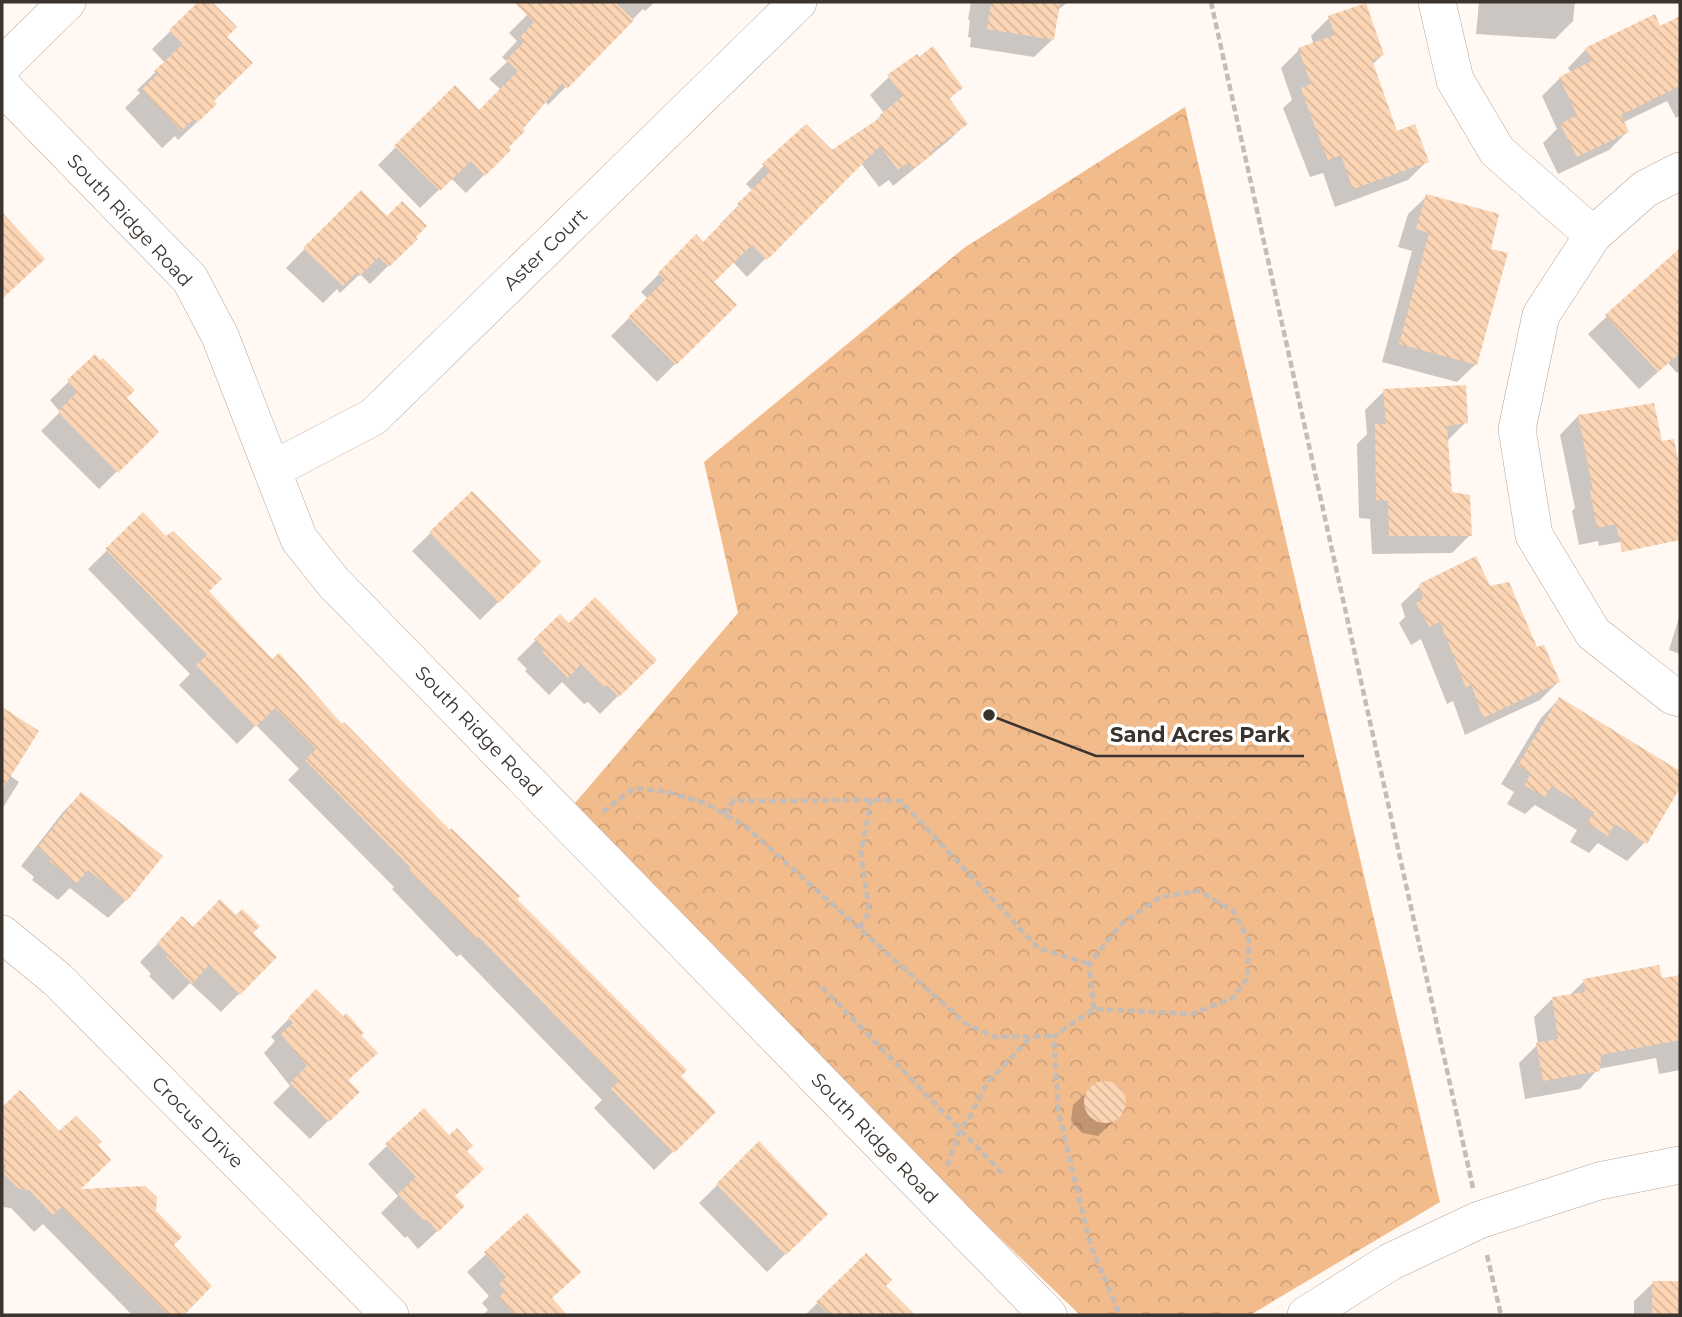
<svg xmlns="http://www.w3.org/2000/svg" width="1682" height="1317" font-family="Montserrat,sans-serif">
	<style>
		.park { fill: url(#park-crowns) }
		.shadow { fill: #0003 }
		.building { fill: url(#building-back-hatch) }
		.lines { fill: none; stroke-linecap: round; stroke-linejoin: round }
		.minor-casing { stroke: #b6a699; stroke-width: 38 }
		.path { stroke: #c3bcb7; stroke-width: 4.5; stroke-dasharray: 7 3.5; stroke-linecap: butt }
		.minor { stroke: #fff; stroke-width: 37 }
		.labels { text-anchor: middle; stroke-width: 7; stroke-linejoin: round; paint-order: stroke }
		.street-label { font-size: 19px; fill: #3a332e; stroke: #fff }
		.leader { fill: none; stroke: #3a332e; stroke-width: 2.5 }
		.callout-dot { fill: #3a332e; stroke: #fff; stroke-width: 2.5 }
		.callout-label { font-size: 21px; text-anchor: middle; font-weight: bold; fill: #3a332e; stroke: #fff; stroke-width: 7; stroke-linejoin: round; paint-order: stroke }
	</style>
	<defs>
		<pattern id="park-crowns" width="20" height="18" patternUnits="userSpaceOnUse" patternTransform="scale(1.75)"><rect width="20" height="18" fill="#f2bb8c"/><path d="M2 6a3 3 0 1 1 6 0M12 15a3 3 0 1 1 6 0" fill="none" stroke="#d0a179"/></pattern>
		<pattern id="building-back-hatch" width="6" height="6" patternUnits="userSpaceOnUse" patternTransform="scale(1.75)"><rect width="6" height="6" fill="#fcd5b4"/><path d="M-1 5l2 2M0 0l6 6M5-1l2 2" fill="none" stroke="#d9b79b"/></pattern>
	</defs>
	<rect width="100%" height="100%" fill="#fff8f3"/>
	<path class="park" d="M1185,107L1440,1202L1250,1315H1080L563,817L738,613L704,462L964,248Z"/>
	<path class="shadow" d="M206,2H210L235,27L225,37L212,101L197,122L178,140L175,136L162,148L125,108L140,93L137,90L165,63L152,49L193,9L196,12Z
		M540,2H547L552,6L556,2H655L645,11L643,9L548,105L545,101L507,148L509,150L466,193L451,178L420,208L378,165L455,88L479,112L501,90L489,79L507,62L502,57L517,41L509,33Z
		M971,2H1068L1059,9L1053,39L1034,57L970,47L971,38L968,37L970,20H968Z
		M1479,2H1575L1573,21L1555,39L1476,34Z
		M1329,18L1382,55L1372,65L1396,133L1427,161L1408,180L1335,207L1323,173L1310,177L1283,108L1292,100L1281,68L1299,50L1314,45L1311,36Z
		M1680,18V115L1676,118L1667,101L1622,123L1627,132L1609,150L1558,174L1543,143L1557,129L1542,96L1560,78L1571,73L1568,68L1586,49L1659,28Z
		M889,77L961,87L948,100L966,124L947,142L893,186L889,180L879,187L861,163L747,277L733,262L712,283L734,305L657,382L611,336L648,299L641,292L696,237L703,244L722,226L720,224L753,191L746,184L791,138L832,153L870,126L884,113L870,95Z
		M361,192L387,218L415,239L370,284L360,274L340,293L337,289L323,303L286,268Z
		M1427,196L1489,250L1476,364L1457,382L1382,362L1412,251L1398,247L1408,214Z
		M1680,249V370L1677,373L1668,363L1639,389L1588,334Z
		M95,356L125,398L157,432L99,489L41,431L60,412L50,400Z
		M1384,391L1466,422L1447,441L1451,493L1470,535L1452,553L1372,554L1370,519L1359,518L1357,444L1367,434L1365,410Z
		M1578,416L1660,443L1673,441L1680,480V521L1668,533L1599,546L1598,541L1579,545L1572,511L1575,508L1560,435Z
		M472,493L539,562L480,620L412,551Z
		M143,515L207,591L272,662L342,726L515,899L714,1112L654,1170L594,1108L602,1100L460,954L457,957L392,889L394,887L288,780L299,769L256,725L237,744L179,685L190,674L88,569Z
		M1420,586L1489,588L1536,649L1558,682L1540,700L1465,735L1453,701L1447,704L1421,639L1411,645L1399,623L1405,617L1401,604Z
		M1680,614V654L1669,650Z
		M560,616L569,625L654,660L600,714L588,702L584,704L562,682L549,695L525,671L527,669L517,659Z
		M1559,699L1680,773V784L1645,842L1627,861L1598,843L1589,853L1570,842L1577,830L1535,805L1525,814L1507,804L1514,792L1501,784L1541,718Z
		M2,709L37,731L9,775L19,782L2,809Z
		M81,794L126,900L108,918L70,888L58,900L32,880L34,877L21,866L63,812Z
		M182,919L193,929L251,933L275,957L221,1012L190,983L173,1000L149,976L151,974L140,962Z
		M1680,977V1070L1659,1074L1656,1058L1598,1069L1580,1089L1525,1099L1519,1063L1538,1044L1534,1017L1553,998L1569,996L1584,981L1661,980Z
		M316,991L343,1018L346,1081L357,1092L310,1139L273,1103L290,1086L264,1053L275,1041L271,1037Z
		M1098,1082L1114,1084L1124,1096L1122,1113L1098,1136L1082,1133L1071,1121L1073,1105Z
		M20,1092L77,1191L155,1212L172,1245L210,1286L181,1315H132L43,1224L34,1232L11,1208L2,1207V1109Z
		M424,1110L465,1151L445,1224L418,1249L407,1236L405,1238L381,1213L398,1196L368,1164Z
		M759,1144L826,1214L767,1272L699,1203Z
		M527,1216L551,1299L565,1315H483L488,1310L482,1303L489,1296L467,1272Z
		M866,1256L883,1286L912,1315H805Z
		M1653,1283H1680V1315H1634V1301Z"/>
	<path class="building" d="M198,2H212L237,27L227,37L253,63L214,101L217,104L197,123L194,119L181,131L142,89L158,74L154,71L183,44L169,30Z
		M514,2H615L634,20L567,89L562,83L523,129L525,131L509,147L511,150L485,176L471,161L440,191L394,146L455,85L479,110L518,71L506,60L524,42L519,38L534,22Z
		M991,2H1060L1054,40L987,29Z
		M1366,3L1384,55L1372,60L1397,131L1415,124L1429,162L1353,189L1341,155L1328,160L1309,111L1301,88L1311,84L1298,48L1335,35L1328,16Z
		M1655,14L1660,26L1680,16V86L1621,115L1629,132L1577,157L1560,124L1577,115L1559,77L1592,61L1585,48Z
		M933,46L963,88L949,98L968,124L931,151L933,154L912,169L908,163L898,170L880,146L767,260L752,245L714,282L737,305L676,365L628,317L665,280L658,273L696,234L703,242L739,206L737,204L770,172L762,164L806,124L832,150L881,117L880,115L903,96L887,75L917,54L919,57Z
		M361,190L387,216L402,201L427,226L416,237L418,239L389,267L379,257L360,276L356,273L343,286L303,248Z
		M1426,194L1499,214L1491,249L1508,253L1477,365L1399,344L1429,233L1416,229Z
		M2,212L45,259L2,299Z
		M1680,248V353L1658,372L1605,315Z
		M95,354L100,360L103,358L135,390L127,398L159,432L118,473L58,412L77,392L67,380Z
		M1466,385L1468,423L1447,426L1452,492L1470,495L1472,536H1389L1388,501L1376,500L1375,424H1386L1383,389Z
		M1654,403L1662,441L1674,439L1680,470V540L1622,552L1616,524L1597,528L1590,491L1593,490L1578,415Z
		M472,491L541,562L499,603L429,532Z
		M143,512L166,536L173,531L222,579L209,591L272,659L279,653L342,724L344,722L450,830L451,828L520,896L517,899L687,1070L681,1076L716,1112L674,1153L611,1089L619,1081L479,937L477,940L409,870L411,868L305,760L316,749L275,708L256,727L196,665L207,655L105,549Z
		M1476,556L1490,586L1509,582L1537,647L1544,645L1560,682L1483,718L1471,684L1466,688L1440,622L1429,627L1416,603L1423,599L1419,584Z
		M595,597L657,660L619,697L607,685L604,687L581,664L568,678L542,652L545,650L534,639L560,614L569,623Z
		M1559,697L1680,771V788L1647,844L1615,824L1608,836L1587,823L1594,812L1552,786L1545,797L1524,785L1531,773L1518,765Z
		M2,707L39,731L2,790Z
		M81,792L163,856L127,901L88,870L77,883L49,861L51,858L38,847Z
		M220,899L236,915L242,909L260,926L253,933L277,957L240,995L209,965L192,984L166,957L168,954L157,943L182,916L193,927Z
		M1659,965L1662,978L1680,975V1040L1601,1055L1600,1071L1543,1081L1536,1043L1558,1039L1552,997L1585,992L1583,979Z
		M316,989L343,1016L346,1013L364,1033L361,1035L378,1053L348,1080L360,1092L329,1122L290,1083L307,1066L281,1034L293,1023L288,1018Z
		M1084 1102a21 21 0 1 1 42 0a21 21 0 1 1-42 0Z
		M20,1090L59,1131L76,1116L102,1142L98,1145L111,1160L81,1189L145,1186L157,1197L156,1211L182,1237L174,1245L212,1286L184,1315H168L62,1207L53,1215L29,1190L19,1189L4,1174L6,1166L2,1161V1107Z
		M424,1108L449,1135L457,1128L473,1146L467,1151L484,1169L455,1196L465,1206L438,1232L426,1219L424,1221L398,1194L416,1177L385,1144Z
		M759,1141L828,1214L786,1255L716,1184Z
		M527,1213L581,1272L552,1298L567,1315H515L499,1297L506,1291L499,1284L506,1277L484,1252Z
		M866,1253L892,1280L886,1286L915,1315H830L816,1302Z
		M1652,1281H1680V1315H1652Z"/>
	<g class="lines">
		<defs>
			<path id="minor" d="M1437,2L1455,80L1497,151L1593,235
				M2,66L67,2
				M2,86L190,279L220,336L299,539L333,582L1048,1315
				M1680,171L1645,189L1593,235L1541,315L1517,429L1534,535L1593,633L1673,696L1680,698
				M272,470L373,417L798,2
				M2,934L58,980L390,1315
				M1306,1315L1390,1262L1479,1220L1599,1181L1680,1165"/>
		</defs>
		<use href="#minor" class="minor-casing"/>
		<path class="path" d="M1211,2L1473,1188
			M603,812L634,788L668,792L705,803L745,826L965,1023L994,1037L1054,1036
			M724,814L734,800C790,803 845,798 901,801L1038,948L1089,964
			M860,928L869,912L861,852L871,800
			M822,987L1002,1173
			M1094,1009L1089,964L1120,925L1160,897L1199,891L1233,911L1249,941L1247,979L1233,998L1192,1014L1094,1009L1054,1036L1058,1109L1090,1244L1120,1315
			M947,1166L960,1129L969,1118L987,1083L1031,1037
			M1487,1255L1501,1315"/>
		<use href="#minor" class="minor"/>
	</g>
	<g class="labels">
		<g class="street-label">
			<text transform="translate(130 220) rotate(47)" y="7">South Ridge Road</text>
			<text transform="translate(545 249) rotate(-44)" y="7">Aster Court</text>
			<text transform="translate(479 731) rotate(46)" y="7">South Ridge Road</text>
			<text transform="translate(198 1122) rotate(45)" y="7">Crocus Drive</text>
			<text transform="translate(875 1138) rotate(46)" y="7">South Ridge Road</text>
		</g>
	</g>
	<path class="leader" d="M989 715L1096 756H1304"/>
	<circle class="callout-dot" cx="989" cy="715" r="7"/>
	<g class="callout-label">
		<text x="1200" y="742">Sand Acres Park</text>
	</g>
	<rect width="1682" height="1317" fill="none" stroke="#3a332e" stroke-width="7"/>
</svg>
